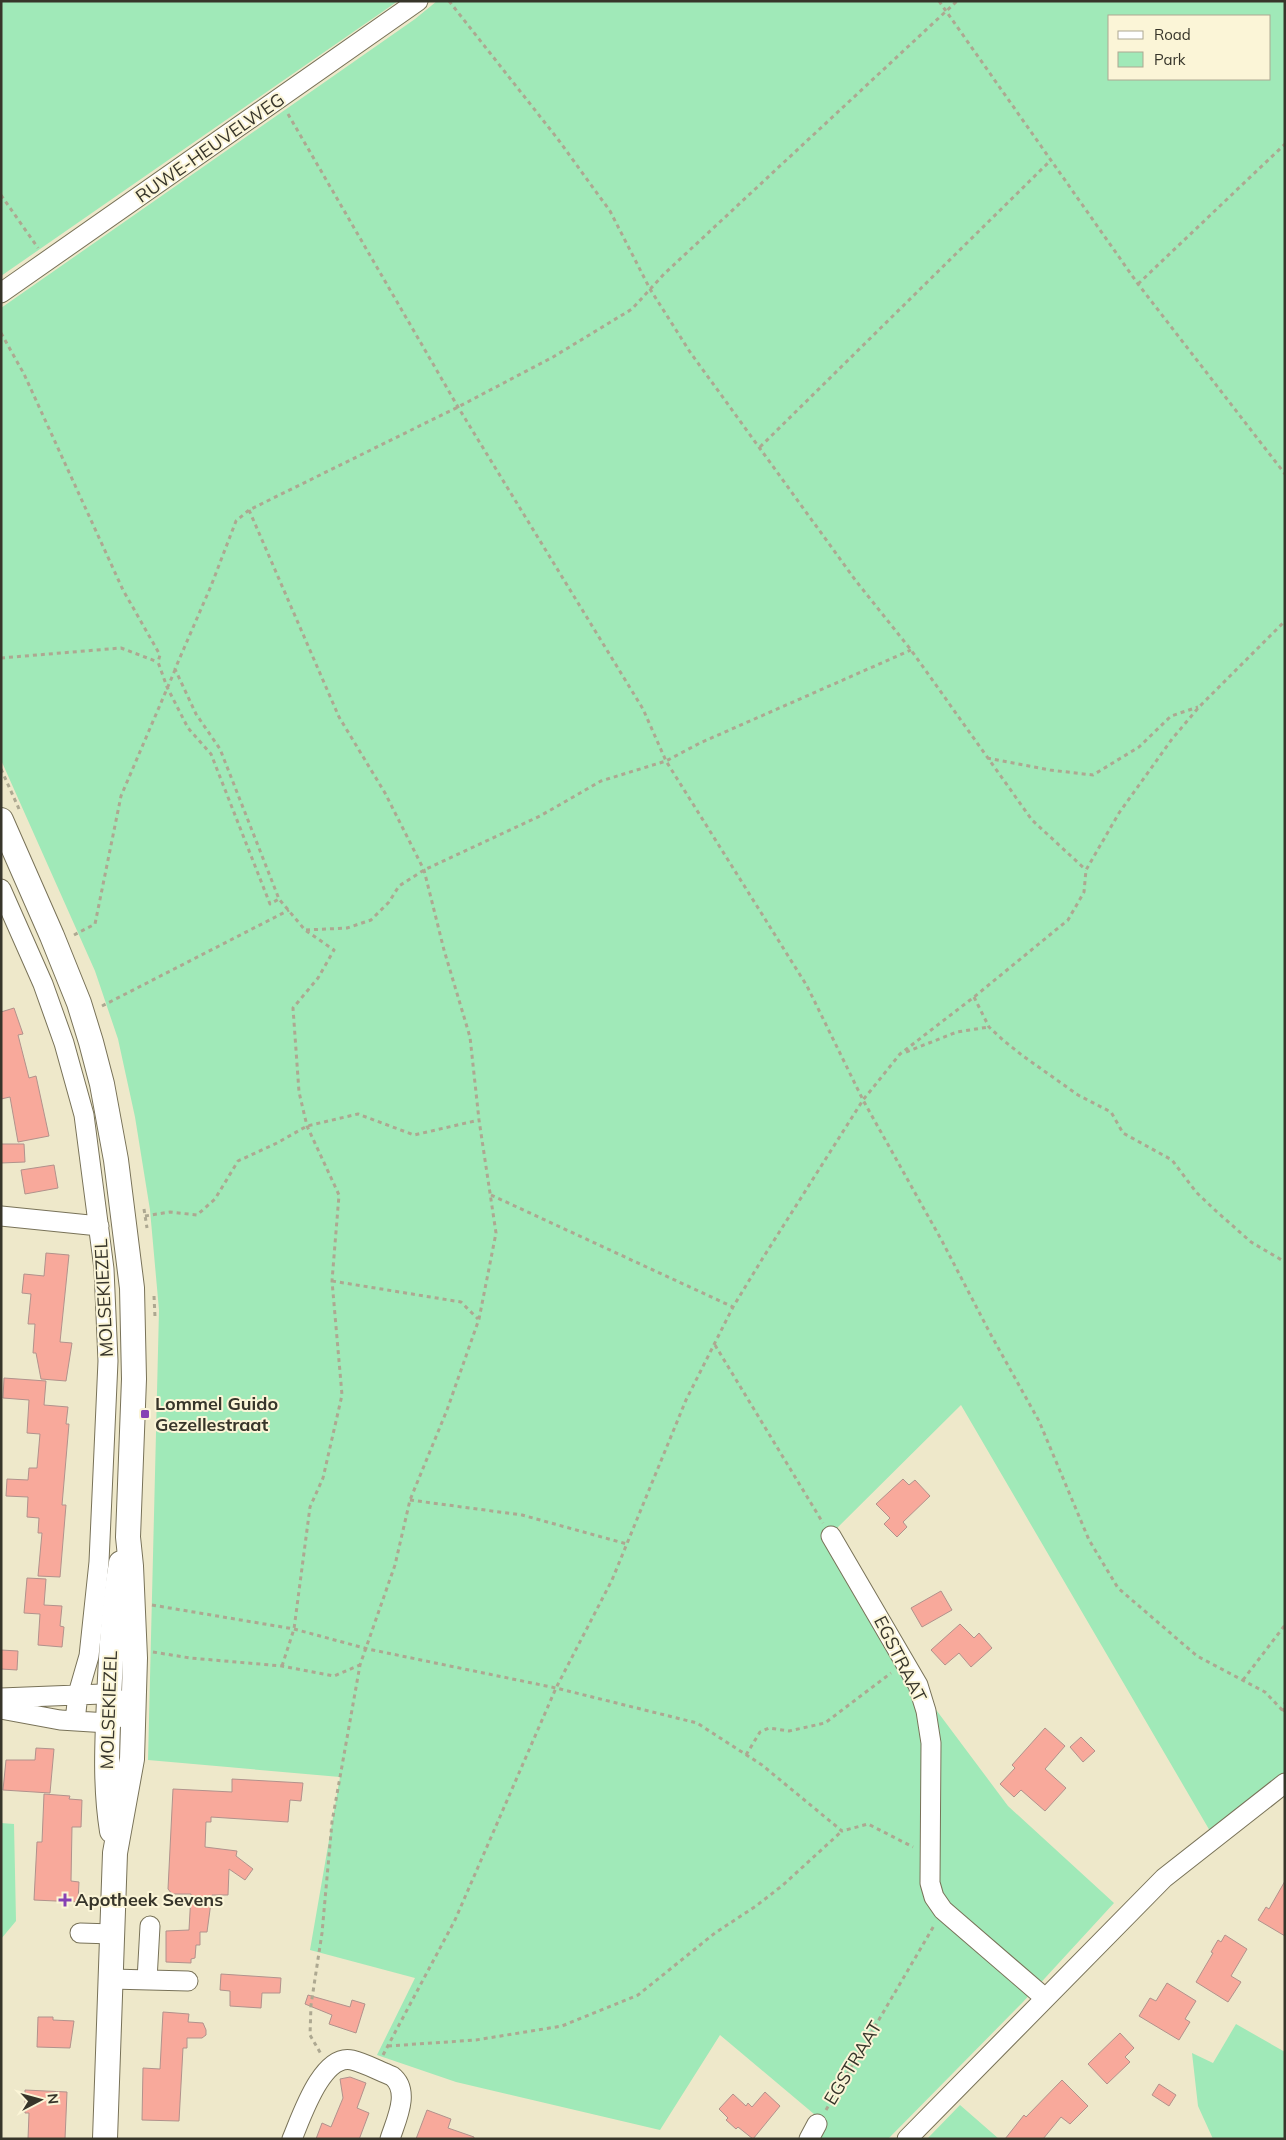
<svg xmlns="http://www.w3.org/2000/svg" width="1286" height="2140" font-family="Mulish,sans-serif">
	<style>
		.green { fill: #a0e9b8; fill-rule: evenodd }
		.building { fill: #f8a99b; stroke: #b1928c }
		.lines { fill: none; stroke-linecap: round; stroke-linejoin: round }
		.minor-casing { stroke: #787258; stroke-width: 21 }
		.major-casing { stroke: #787258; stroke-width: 26 }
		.path { stroke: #ada891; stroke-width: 3; stroke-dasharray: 4 4; stroke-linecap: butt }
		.minor { stroke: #fff; stroke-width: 19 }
		.major { stroke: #fff; stroke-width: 24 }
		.poi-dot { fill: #8641b4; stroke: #fbf5d7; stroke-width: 2 }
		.labels { text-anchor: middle; stroke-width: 4; stroke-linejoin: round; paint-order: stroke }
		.street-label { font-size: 18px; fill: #37352a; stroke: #fbf5d7 }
		.poi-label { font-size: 18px; font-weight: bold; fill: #37352a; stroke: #fbf5d7; text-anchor: start }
	</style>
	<rect width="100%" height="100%" fill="#eee8ca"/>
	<path class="green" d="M1,1H398L1,276Z
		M437,1H1285V1792L1217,1843L961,1405L829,1536L931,1703L1008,1806L1114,1903L1023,2002L888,2139H820L827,2125L720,2035L660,2130L456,2082L377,2055L415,1978L310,1950L340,1777L148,1760L159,1310L150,1210L135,1117L118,1039L95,971L1,760V308L415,19ZM1110,16H1270V79H1110Z
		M1,1823L14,1824L16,1921L1,1939Z
		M1236,2024L1285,2052V2139H1213L1198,2106L1192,2053L1213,2063Z
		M960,2105L999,2139H927Z"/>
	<path class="building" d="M14,1008L23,1034L18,1035L29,1078L36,1076L49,1136L18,1142L10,1097L1,1099V1012Z
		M1,1144H24L25,1162L1,1163Z
		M54,1165L58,1188L25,1194L21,1170Z
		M46,1253L69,1255L60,1342L72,1343L66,1381L41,1379L36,1353H33L35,1324H28L31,1294L22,1293L24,1274L44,1276Z
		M4,1378L46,1381L44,1405L68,1407L66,1424H69L62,1505H66L60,1577L38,1576L42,1533H38L39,1518L27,1517L28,1497L6,1496L7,1479L28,1480L29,1468H37L40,1434L27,1433L29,1400L3,1398Z
		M903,1479L909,1485L915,1480L930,1496L903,1522L907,1527L897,1537L884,1524L890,1518L876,1504Z
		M27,1578L46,1579L44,1605L62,1606L60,1626L64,1627L62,1647L38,1645L40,1614L24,1613Z
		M941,1591L952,1610L922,1627L911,1608Z
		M960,1624L974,1638L979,1633L992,1648L971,1667L959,1653L945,1665L931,1650Z
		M1,1650L18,1651L17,1670L1,1669Z
		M1045,1728L1065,1746L1045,1769L1066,1788L1045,1811L1021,1790L1014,1797L1000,1784L1015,1768L1012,1765Z
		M1081,1737L1095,1751L1083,1762L1070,1747Z
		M36,1748L54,1749L50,1793L3,1790L6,1760H35Z
		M232,1779L303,1783L301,1801L290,1800L288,1822L211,1817V1822H206L205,1847L237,1851L236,1856L253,1869L245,1880L229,1869L228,1895H212L207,1932H200V1945H196L195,1958L191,1959V1963L166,1962V1931L189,1930L191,1894H172L168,1889L173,1789L232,1792Z
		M44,1794L70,1796L69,1799L82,1800L81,1827H72L71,1881L79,1882L78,1902L34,1900L37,1842H42Z
		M1285,1881V1936L1258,1920L1266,1907L1269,1909Z
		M1225,1935L1247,1949L1231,1976L1241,1982L1228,2002L1196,1982L1213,1953L1211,1952L1218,1940L1221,1942Z
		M221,1974L281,1978L280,1993H262L261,2008L230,2006V1991L220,1990Z
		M1167,1983L1196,2001L1185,2019L1190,2022L1179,2040L1139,2016L1150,1998L1156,2001Z
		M308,1995L350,2007L352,2000L365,2004L356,2033L329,2024L332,2015L305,2004Z
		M163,2012L189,2014L188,2022L203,2023L206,2030V2035L202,2038H187V2048H183L179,2121L142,2120L143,2068L160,2069Z
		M38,2017H53V2020L74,2021L70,2048L37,2047Z
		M1120,2033L1134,2048L1125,2057L1130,2062L1107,2084L1088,2064Z
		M350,2077L366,2083L357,2108L369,2113L360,2137L359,2139H316L322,2123L331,2127L343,2098L340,2079Z
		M1062,2080L1088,2106L1070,2124L1061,2117L1043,2139H1005L1024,2115L1026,2117Z
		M1159,2084L1176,2095L1169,2106L1152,2095Z
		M25,2090L67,2092L65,2139H28L29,2113H25Z
		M765,2092L780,2106L753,2139L738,2127L736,2129L726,2120L728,2118L719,2109L733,2094L746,2106L748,2103L752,2107Z
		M427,2110L451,2119L448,2128L474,2137V2139H416Z"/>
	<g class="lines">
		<defs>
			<path id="minor" d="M1,293L418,1
				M1,889L43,984L64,1043L84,1115L104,1269L108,1361L99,1562L89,1656L78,1694L75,1721
				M1,1216L99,1226
				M831,1536L918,1685L926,1711L931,1743L930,1883L934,1897L943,1910L1045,1998
				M1,1698L102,1694H109L133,1709L108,1723L60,1720L1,1709
				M80,1933L113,1934
				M111,1979L188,1981
				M147,1980L150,1926
				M292,2139C301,2118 322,2053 352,2060C365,2063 379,2071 392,2076C411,2091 396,2120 390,2139
				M809,2139L817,2124
				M907,2139L1164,1878L1285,1783"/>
			<path id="major" d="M1,820L52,936L79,1003L91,1042L102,1084L116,1160L132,1288L134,1379L128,1537L131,1566L135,1658L132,1759L115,1853L105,2139
				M112,1831C105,1787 107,1744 109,1700C111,1654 113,1609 121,1563"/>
		</defs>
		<use href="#minor" class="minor-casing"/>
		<use href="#major" class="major-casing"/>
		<path class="path" d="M449,1L557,138L610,211L650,289L690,352L856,581L911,650L1032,820L1086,870
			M939,1L1138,284L1285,474
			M288,114L458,407L643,709L666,761L807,986L863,1100L942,1241L991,1335L1039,1421L1089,1540L1118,1588L1197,1656L1265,1692L1285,1713
			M1,195L38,248
			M1138,284L1285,144
			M1,333L24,374L123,590L160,655L158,662L167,687L188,728L211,754L270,904L279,899
			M760,447L1051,160
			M249,510L339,717L385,793L424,870L444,950L470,1037L479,1120L496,1233L479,1319L447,1410L410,1500L395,1565L360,1665L332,1822L322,1933L311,2005L310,2035L321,2054
			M1,658L121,648L158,662
			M987,758L1050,770L1093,775L1139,747L1171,716L1198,707
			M1,769L19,809
			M306,930L347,928L371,920L389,902L399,886L424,870L540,816L601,781L666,761L700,743L911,650
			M74,935L95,924L121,796L175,670
			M974,997L989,1027L1003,1040L1023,1056L1078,1095L1111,1112L1123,1133L1172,1160L1196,1192L1216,1211L1251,1242L1285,1262
			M102,1006L289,910
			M906,1052L957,1032L989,1027
			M491,1195L733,1307
			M144,1209L147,1228
			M145,1216L170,1212L197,1215L215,1199L238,1161L277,1143L307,1126L358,1114L414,1135L479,1120
			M332,1281L461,1302L478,1319
			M154,1296L155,1317
			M715,1345L823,1523
			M410,1500L522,1515L627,1544
			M152,1605L294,1629L368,1649L556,1688L697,1723L762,1765L842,1831L868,1824L913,1847
			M153,1652L190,1658L282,1666L334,1676L360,1665
			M282,1666L294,1629L310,1507L323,1478L342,1395L332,1281L339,1195L307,1126L299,1092L293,1008L318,978L334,950L305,930L279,899L220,749L196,714L175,669L211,586L236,521L249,510L458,407L553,357L632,309L664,274L957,1
			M1243,1680L1285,1625
			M1284,1712L1285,1702
			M746,1755L760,1732L769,1728L789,1731L825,1723L891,1673
			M388,2046L476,2040L562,2026L638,1995L715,1933L756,1906L783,1885L842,1831
			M383,2055L455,1920L556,1688L612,1580L686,1400L733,1307L761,1261L863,1100L900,1054L974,997L1068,920L1084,892L1086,870L1119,813L1172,739L1199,707L1285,621
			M826,2110L935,1924"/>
		<use href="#minor" class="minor"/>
		<use href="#major" class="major"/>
	</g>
	<g class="poi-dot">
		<rect x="140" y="1409" width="10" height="10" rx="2.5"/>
		<path d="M62.5 1892.5h5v5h5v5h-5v5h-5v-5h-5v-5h5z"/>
	</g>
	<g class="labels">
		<g class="street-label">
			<text transform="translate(210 148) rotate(-35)" y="6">RUWE-HEUVELWEG</text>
			<text transform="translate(104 1298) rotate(-93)" y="6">MOLSEKIEZEL</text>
			<text transform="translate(900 1659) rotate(63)" y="6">EGSTRAAT</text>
			<text transform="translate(109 1710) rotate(-88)" y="6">MOLSEKIEZEL</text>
			<text transform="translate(853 2063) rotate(-59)" y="6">EGSTRAAT</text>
		</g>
		<g class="poi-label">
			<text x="155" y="1410">Lommel Guido<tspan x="155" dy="21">Gezellestraat</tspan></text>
			<text x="75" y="1906">Apotheek Sevens</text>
		</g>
	</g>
	<rect width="1286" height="2140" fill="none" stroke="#37352a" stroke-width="5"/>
	<rect x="1108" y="15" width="162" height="65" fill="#fbf5d7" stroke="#ada892"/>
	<rect x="1118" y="31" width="25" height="8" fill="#ffffff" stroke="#ada892"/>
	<text x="1154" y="40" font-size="15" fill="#37352a">Road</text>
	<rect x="1118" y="52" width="25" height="15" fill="#a0e9b8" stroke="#ada892"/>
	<text x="1154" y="65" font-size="15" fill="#37352a">Park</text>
	<g transform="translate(40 2100) rotate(84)" stroke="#fbf5d7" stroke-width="4" paint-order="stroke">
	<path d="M0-4L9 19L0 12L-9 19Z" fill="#37352a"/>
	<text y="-8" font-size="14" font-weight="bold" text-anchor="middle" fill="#37352a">N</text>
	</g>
</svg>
